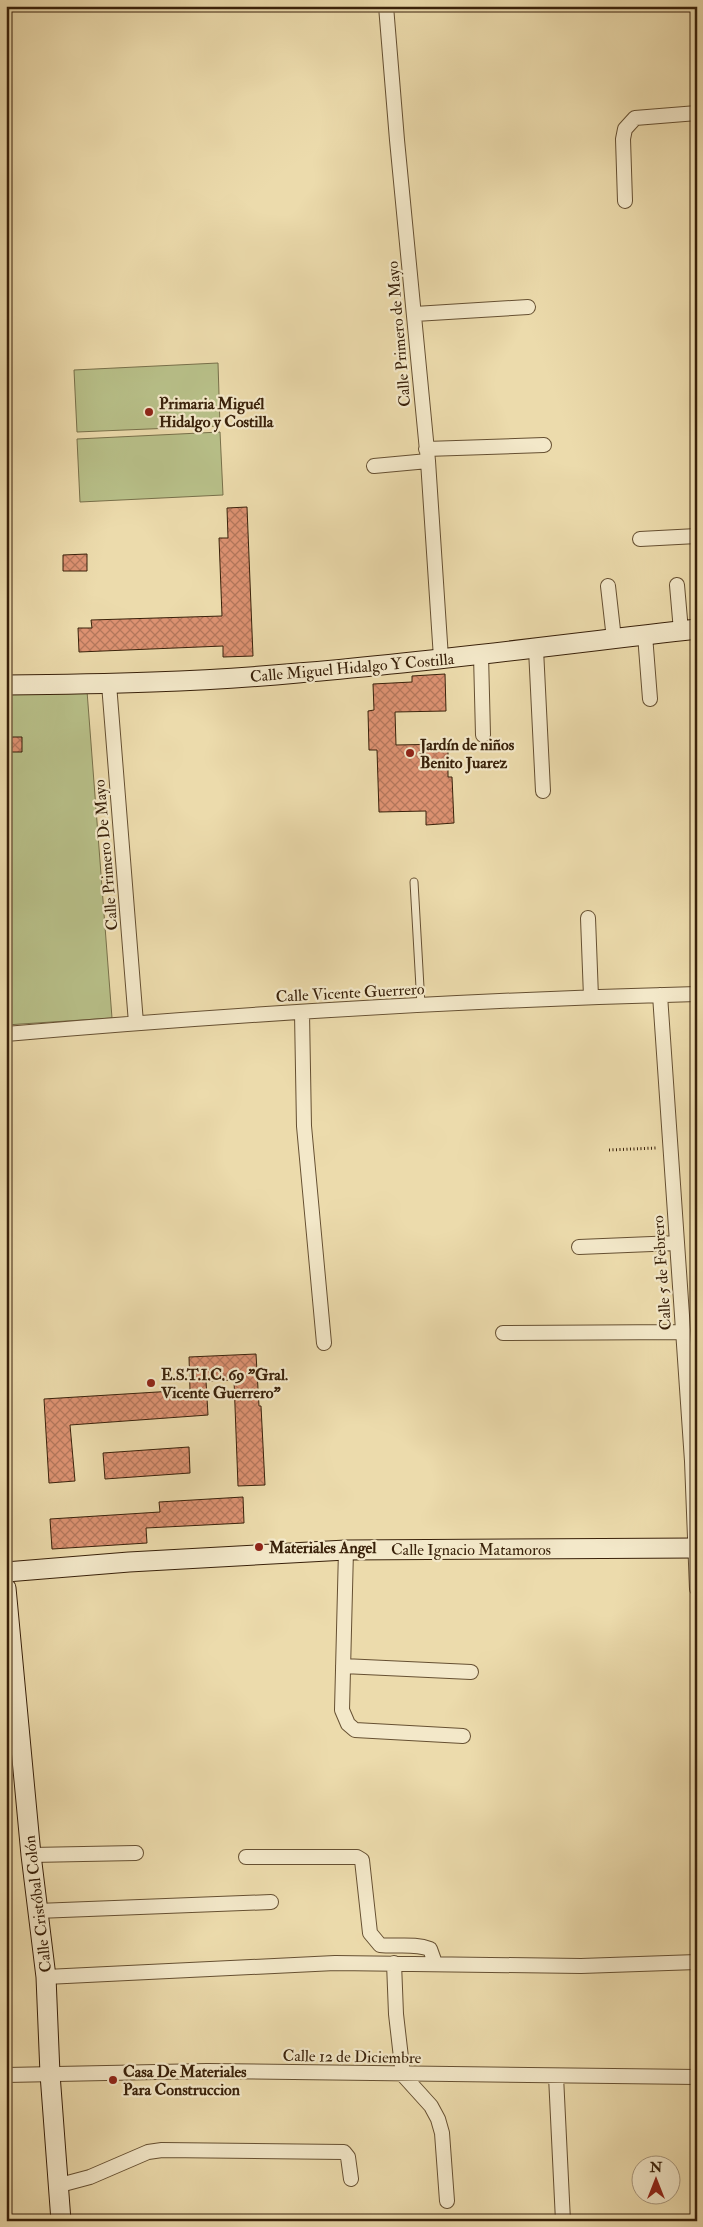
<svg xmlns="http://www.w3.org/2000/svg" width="703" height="2227" font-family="'IM FELL Double Pica',serif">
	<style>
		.park { fill: #b8c089; stroke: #78704a }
		.building { fill: url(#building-cross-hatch); stroke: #39210a }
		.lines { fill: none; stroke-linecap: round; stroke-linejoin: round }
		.lane-casing { stroke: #665032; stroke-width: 9 }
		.street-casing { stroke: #665032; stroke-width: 16 }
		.secondary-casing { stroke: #39210a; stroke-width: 21 }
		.path { stroke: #39210a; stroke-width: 3; stroke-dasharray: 1 2.5; stroke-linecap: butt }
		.lane { stroke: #f3e8c9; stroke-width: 7 }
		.street { stroke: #f3e8c9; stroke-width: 14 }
		.secondary { stroke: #f3e8c9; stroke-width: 19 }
		.poi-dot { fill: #8f2418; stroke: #f3e8c9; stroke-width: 2 }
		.labels { text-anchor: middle; stroke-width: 4.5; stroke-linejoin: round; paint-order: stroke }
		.street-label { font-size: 16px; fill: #39210a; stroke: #f3e8c9 }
		.poi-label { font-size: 16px; font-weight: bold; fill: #39210a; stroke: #f3e8c9; text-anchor: start }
	</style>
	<defs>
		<pattern id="building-cross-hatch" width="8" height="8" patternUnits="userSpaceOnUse" patternTransform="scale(1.25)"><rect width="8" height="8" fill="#dd9272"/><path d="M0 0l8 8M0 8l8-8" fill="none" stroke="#b4775c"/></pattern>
	</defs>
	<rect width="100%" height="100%" fill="#ecdbac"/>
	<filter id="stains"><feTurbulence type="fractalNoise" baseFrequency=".004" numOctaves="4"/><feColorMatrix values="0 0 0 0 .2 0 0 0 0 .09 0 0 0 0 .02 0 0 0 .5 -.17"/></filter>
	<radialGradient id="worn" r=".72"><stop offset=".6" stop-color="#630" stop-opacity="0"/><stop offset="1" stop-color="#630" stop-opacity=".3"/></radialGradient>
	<path class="park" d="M218,363L220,426L77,432L74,370Z
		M220,432L223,495L80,502L77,439Z
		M87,691L112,1018L6,1025V693Z"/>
	<path class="building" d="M247,507L253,656L223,657V646L79,652L78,628H92L91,620L222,616L219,538H228L227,508Z
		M87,554V571H63V555Z
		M445,674L446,711L395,712L396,745L448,744V777H452L454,823L426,825V811L379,812L377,750H369L368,711L374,710L373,684L412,682V676Z
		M6,737H22V752H6Z
		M256,1354L259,1406H261L265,1485L238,1486L234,1380L206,1381L208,1415L70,1425L75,1481L49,1483L44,1399L190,1390L189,1357Z
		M189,1447L190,1473L105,1479L103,1453Z
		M243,1497L244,1523L146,1528L147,1543L52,1549L50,1519L160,1512L159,1502Z"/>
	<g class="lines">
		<defs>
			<path id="lane" d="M414,882L421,1005"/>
			<path id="street" d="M386,6L397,140L428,461L441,658
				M625,201L623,139L625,129L635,118L697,113
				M415,314L528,307
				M426,449L544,445
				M374,466L428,461
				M640,539L697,536
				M677,585L681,631
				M608,586L614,639
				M645,635L650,699
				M536,649L543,791
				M481,655L483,735
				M109,684L136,1023
				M588,918L591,997
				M660,995L692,1461L697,1589
				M302,1013L304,1126L324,1343
				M6,1034C236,1014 466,1000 697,994
				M579,1247L676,1243
				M503,1333L682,1332
				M346,1550L342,1710L348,1724L355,1730L463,1736
				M343,1666L471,1672
				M31,1855L136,1853
				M246,1857H357L362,1860L370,1933L380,1945C397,1947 414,1943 430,1949L435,1963
				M37,1911L271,1902
				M394,1963L396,2014L403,2075L431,2106L438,2119L442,2133L447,2201
				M46,1977L335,1963L581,1966L697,1962
				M6,2075L207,2071L697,2077
				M556,2076L563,2221
				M60,2185L90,2177L148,2152L162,2150L344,2152L348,2157L351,2179"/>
			<path id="secondary" d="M6,685C104,684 201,682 298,673C431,662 564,644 697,629
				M6,1572L129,1562L346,1550L697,1548
				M6,1588L31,1855L46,1977L50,2074L61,2221"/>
		</defs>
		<use href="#lane" class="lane-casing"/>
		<use href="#street" class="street-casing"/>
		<use href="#secondary" class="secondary-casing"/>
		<path class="path" d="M609,1150L656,1148"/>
		<use href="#lane" class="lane"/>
		<use href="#street" class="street"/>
		<use href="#secondary" class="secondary"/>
	</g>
	<g class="poi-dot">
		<circle cx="149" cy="412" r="5"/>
		<circle cx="410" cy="753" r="5"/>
		<circle cx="151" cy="1383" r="5"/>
		<circle cx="259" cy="1547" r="5"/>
		<circle cx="113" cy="2080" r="5"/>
	</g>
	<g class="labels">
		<g class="street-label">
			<text transform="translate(398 334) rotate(-95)" y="6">Calle Primero de Mayo</text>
			<text transform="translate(352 667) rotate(-5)" y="6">Calle Miguel Hidalgo Y Costilla</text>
			<text transform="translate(105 855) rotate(-95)" y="6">Calle Primero De Mayo</text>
			<text transform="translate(350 992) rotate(-3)" y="6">Calle Vicente Guerrero</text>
			<text transform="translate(661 1273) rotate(-94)" y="6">Calle 5 de Febrero</text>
			<text x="471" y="1555">Calle Ignacio Matamoros</text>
			<text transform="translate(37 1904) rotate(-97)" y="6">Calle Cristóbal Colón</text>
			<text transform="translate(352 2056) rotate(1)" y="6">Calle 12 de Diciembre</text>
		</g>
		<g class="poi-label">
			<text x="159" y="409">Primaria Miguél<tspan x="159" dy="18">Hidalgo y Costilla</tspan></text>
			<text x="420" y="750">Jardín de niños<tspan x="420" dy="18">Benito Juarez</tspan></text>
			<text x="161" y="1380">E.S.T.I.C. 69 "Gral.<tspan x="161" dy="18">Vicente Guerrero"</tspan></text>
			<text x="269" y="1553">Materiales Angel</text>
			<text x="123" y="2077">Casa De Materiales<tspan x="123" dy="18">Para Construccion</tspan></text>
		</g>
	</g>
	<rect width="703" height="2227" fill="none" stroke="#ecdbac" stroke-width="25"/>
	<rect x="8" y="8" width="688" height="2212" fill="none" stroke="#39210a" stroke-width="2.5"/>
	<rect x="12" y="12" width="678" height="2202" fill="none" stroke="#39210a"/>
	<g transform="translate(656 2180)"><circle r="24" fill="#f3e8c9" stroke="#a9987d"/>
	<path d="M0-4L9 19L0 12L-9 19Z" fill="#8f2418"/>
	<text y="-8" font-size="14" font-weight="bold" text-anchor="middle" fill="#39210a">N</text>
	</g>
	<rect width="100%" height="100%" filter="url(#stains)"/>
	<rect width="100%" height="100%" fill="url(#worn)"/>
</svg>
